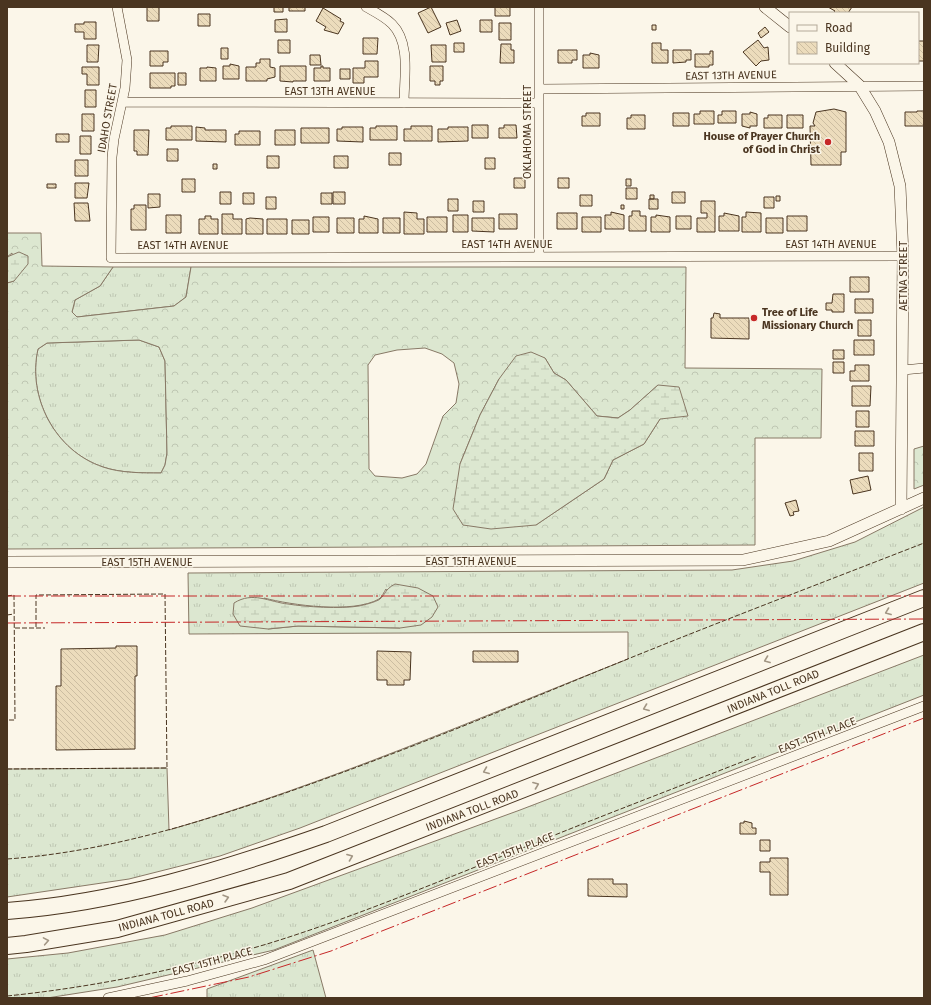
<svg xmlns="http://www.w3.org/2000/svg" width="931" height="1005" font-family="'Fira Sans',sans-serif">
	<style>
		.grass { fill: url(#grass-tufts); stroke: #887966; fill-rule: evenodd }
		.forest { fill: url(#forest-crowns); stroke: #887966; fill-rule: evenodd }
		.wetland { fill: url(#wetland-marsh); stroke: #887966 }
		.building { fill: url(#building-back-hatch); stroke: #4a3520 }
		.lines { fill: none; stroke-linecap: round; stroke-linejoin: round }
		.minor-casing { stroke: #4a3520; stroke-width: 10 }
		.tertiary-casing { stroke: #4a3520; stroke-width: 12 }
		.motorway-casing { stroke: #4a3520; stroke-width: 18 }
		.minor { stroke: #fbf6e9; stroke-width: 9 }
		.tertiary { stroke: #fbf6e9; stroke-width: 11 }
		.motorway { stroke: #fbf6e9; stroke-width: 16 }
		.fence { stroke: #4a3520; stroke-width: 1; stroke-dasharray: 5 2; stroke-linecap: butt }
		.power { stroke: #c62828; stroke-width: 1; stroke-dasharray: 14 3 2 3; stroke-linecap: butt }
		.oneway { stroke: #a29684 }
		.poi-dot { fill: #c62828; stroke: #fbf6e9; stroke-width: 1.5 }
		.labels { text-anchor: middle; stroke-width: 3; stroke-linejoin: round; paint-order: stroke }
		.street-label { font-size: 11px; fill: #4a3520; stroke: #fbf6e9 }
		.poi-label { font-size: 11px; font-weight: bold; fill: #4a3520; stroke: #fbf6e9; text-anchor: end }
	</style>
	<defs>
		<pattern id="grass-tufts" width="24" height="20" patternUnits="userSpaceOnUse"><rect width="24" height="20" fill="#dce7d0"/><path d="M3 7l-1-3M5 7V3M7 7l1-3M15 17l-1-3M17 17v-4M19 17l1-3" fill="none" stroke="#bec7b2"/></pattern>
		<pattern id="forest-crowns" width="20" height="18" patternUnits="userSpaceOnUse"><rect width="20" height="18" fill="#dce7d0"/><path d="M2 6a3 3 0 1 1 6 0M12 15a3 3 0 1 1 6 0" fill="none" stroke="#bec7b2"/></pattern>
		<pattern id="wetland-marsh" width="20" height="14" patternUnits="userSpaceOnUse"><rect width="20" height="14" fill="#dce7d0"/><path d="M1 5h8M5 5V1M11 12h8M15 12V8" fill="none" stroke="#bec7b2"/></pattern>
		<pattern id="building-back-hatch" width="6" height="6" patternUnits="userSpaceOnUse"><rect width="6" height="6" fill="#ecdcbc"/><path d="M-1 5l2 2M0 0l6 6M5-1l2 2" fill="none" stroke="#ccbda1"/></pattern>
	</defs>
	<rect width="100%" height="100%" fill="#fbf6e9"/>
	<path class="grass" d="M113,267H191L186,297L174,306L77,317L72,312L75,300L100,286Z
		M139,340L159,347L165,361L167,453L165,465L161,473C142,473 121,473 103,467C55,451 27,397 38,349L47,343Z
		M924,507V583L300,828L220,856L129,879L7,897V769L167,768L169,830C326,784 476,719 628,659V632L189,634L188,573L732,570L793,561L855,542ZM386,589L400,628L298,626L268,629L264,598C291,605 353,614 379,599C382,597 384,592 386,589Z
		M924,655V695L274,950L117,987L47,998H7V959L68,953L165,935L252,908L520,810Z
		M313,950L326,998H207V989Z"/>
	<path class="forest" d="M7,233H41L42,266L113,267L100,286L75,300L72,312L77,317L174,306L186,297L191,267H686L685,368L822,369L821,438H755V545L7,549V283L14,281L12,253L7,257ZM139,340L159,347L165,361L167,453L165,465L161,473C142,473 120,473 103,467C55,451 27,397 38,349L47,343ZM425,348L442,354L454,363L459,384L456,403L443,416L426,464L417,474L402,478L375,476L369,469L368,365L375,355L397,350ZM545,358L554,373L566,380L597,416L618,418L630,410L658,385L660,419L644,444L613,460L604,479L536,525L460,464L480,415L499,379Z
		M924,446V485L914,489V449Z"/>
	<path class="wetland" d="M19,252L28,256V264L14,281L7,283V257Z
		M531,352L545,358L554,373L566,380L597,416L618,418L630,410L658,385L679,387L688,416L660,419L644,444L613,460L604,479L536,525L491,529L463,525L453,509L460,464L480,415L499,379L516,356Z
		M395,584L418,588L433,596L438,607L432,617L421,625L400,628L298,626L268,629L240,626L233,614L234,603C253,591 269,602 288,604C306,607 341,609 359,606C364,605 376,602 380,599C386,594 384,590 395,584Z"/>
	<path class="building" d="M147,7H159V21H147Z
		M274,7H283V12H274Z
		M289,7H305V11H289Z
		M431,7L441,27L428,33L418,13Z
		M495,7H510V16H495Z
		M828,7H852L848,13H833L835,11Z
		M323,8L341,19L340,21L344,23L338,34L324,30L326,27L316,21Z
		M198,14H210V26H198Z
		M287,19V32H275V20Z
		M457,20L461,31L450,35L446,23Z
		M480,20H492V32H480Z
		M84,22H96V39H84V32H75V24H84Z
		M499,23H511V40H499Z
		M652,25H656V30H652Z
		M765,27L769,32L761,38L758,33Z
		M363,38H378L377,54H363Z
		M278,40H290V53H278Z
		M758,40L764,48L768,47L769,60L761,61L756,66L743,52Z
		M918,41H924V61H918Z
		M454,43H464V52H454Z
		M652,43H661V50H668V63H652Z
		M501,44H511V50H514V63H500Z
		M87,45H99L98,62H87Z
		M431,45H446V62H432Z
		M221,48H228V59H221Z
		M558,50H577V60H572V63H558Z
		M673,50H691V60H686V62L673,63Z
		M150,51H168V62H163V66H150Z
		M710,51H713V65H709V67H695V54H710Z
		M590,53L599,55V68H583V55H590Z
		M310,55H320L321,65H310Z
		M260,59H270V67L275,68V77L267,79V81H246V67H256V63H260Z
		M365,61H378V77H364V83H353V68H365Z
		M230,64L239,66V79H223V66H230Z
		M280,66H306V81H293V82L280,81Z
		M321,66H323V68H330V81H314V68H321Z
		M430,66H443V81H440V85H435V81H430Z
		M82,67H99V85H87V74H82Z
		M207,67L216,68V81H200V68H207Z
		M340,69H350V79H340Z
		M150,73H175V86H171V88H150Z
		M178,73H186V85H178Z
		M85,90H96V107H85Z
		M834,109L846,112V152H841V165H811L810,126H815L813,123L816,112Z
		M700,111H714V124H694V114H700Z
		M722,111H736V123H718V115H722Z
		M917,111H924V126H905V112H917Z
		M750,112L757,114V126H750V128L742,126V114H750Z
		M586,113H600V126H582V116H586Z
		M673,113H689V126H673Z
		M82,114H94V131H82Z
		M631,115H645V129H627V118H631Z
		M768,115H782V128H764V118H768Z
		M787,115H803V128H787Z
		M472,125H488V138H472Z
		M504,125H516L517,138H499V128H504Z
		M171,126H192V140H166V128H171Z
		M376,126H397V140H370V128H376Z
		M411,126H432V141H404V129H411Z
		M196,127L205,128V130H226V142L196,141Z
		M342,127H363V142L337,141V129H342Z
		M448,127H468V141L438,142V129H448Z
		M301,128H329V143H301Z
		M134,130H149L148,155H137V151H134Z
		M275,130H295V145H275Z
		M239,131H260V145H235V134H239Z
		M56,134H69V142H56Z
		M80,136H91V154H80Z
		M167,149H178V161H167Z
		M389,153H401V165H389Z
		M267,156H279V168H267Z
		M334,156H348V168H334Z
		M485,158H495V169H485Z
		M75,160H88V176H75Z
		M213,164H217V169H213Z
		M514,178H525V188H514Z
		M558,178H569V188H558Z
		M182,179H195V192H182Z
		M626,179H631V186H626Z
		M75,183H89L87,198H75Z
		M47,184H56V188H47Z
		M626,188H637V199H626Z
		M220,192H231V204H220Z
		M333,192H345V204H333Z
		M672,192H685V203H672Z
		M243,193H254V204H243Z
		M321,193H332V204H321Z
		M148,194H160V207L148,208Z
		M580,195H592V206H580Z
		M650,195H654V199H650Z
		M776,196H780V201H776Z
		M266,197H276V209H266Z
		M764,197H774V208H764Z
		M448,199H458V211H448Z
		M649,199H658V209H649Z
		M473,201H484V212H473Z
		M701,201H715V232H697V218H707V213H701Z
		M74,203H88L90,221H75Z
		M134,205H146V230H131V209H134Z
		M621,205H624V209H621Z
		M632,211H640V216H646V231H629V216H632Z
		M404,212L417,213V219H424V234H404Z
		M611,212L624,215V229H605V215H611Z
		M746,212L761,213V232H742V217H746Z
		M557,213H577V229H557Z
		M724,213L739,216V231H719V216H724Z
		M222,214H233V219H242V234H222Z
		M499,214H517V229H499Z
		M166,215H181V233H166Z
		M453,215H468V232H453Z
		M656,215L670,217V232H651V217H656Z
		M205,216H211V219H218V234H199V219H205Z
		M364,216L378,219V233H359V219H364Z
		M676,216H691V229H676Z
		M787,216H807V231H787Z
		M313,217H329V232H313Z
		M427,217H447V232H427Z
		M582,217H601V232H582Z
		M250,218L263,219V234H246V219Z
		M337,218H354V233H337Z
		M383,218H400V233H383Z
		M472,218H494V232L472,231Z
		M766,218H783V233H766Z
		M267,219H287V234H267Z
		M292,220H309V234H292Z
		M850,277H869V292H850Z
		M833,294H844V312H832V310H826V303H832Z
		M855,299H873V313H855Z
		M714,313L720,314V318H749V339L711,338V318H713Z
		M858,320H871V336H858Z
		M854,340H874V355H854Z
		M833,350H844V359H833Z
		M833,362H844V373H833Z
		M855,365H869V381H850V371H855Z
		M852,386H871L870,406H852Z
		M856,411H869V427H856Z
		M855,431H874V446H855Z
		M859,453H873V471H859Z
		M868,476L871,490L853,494L850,480Z
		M796,500L799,511L793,512L794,515L790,516L785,503Z
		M116,646H137V676H135V749L56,750V686H61V649L116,648Z
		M377,651L411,652L410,680H404V685H387V680H377Z
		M473,651H518V662H473Z
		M744,821L752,823V828H756V834H740V823H744Z
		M760,840H770V851H760Z
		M770,858H788V895H770V872H760V862H770Z
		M588,879H613V884H627V897L588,896Z"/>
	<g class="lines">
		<defs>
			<path id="minor" d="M117,7L127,60L125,88L114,139L112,157L111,258L903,256
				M366,7C375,12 385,17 392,24C411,43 404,78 404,103
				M539,7V256
				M539,89L924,86
				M122,102L539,103
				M903,370L924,368
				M108,998L187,981L264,960L924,706"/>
			<path id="tertiary" d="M765,7L790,27
				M835,63L859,85L875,111L889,142L900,186L903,256L901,509
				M7,562L743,560L829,541L924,498"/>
			<path id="motorway" d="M7,911C117,903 223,870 326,834L924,598
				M7,946L26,944L117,929L289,881L924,632"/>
		</defs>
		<use href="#minor" class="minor-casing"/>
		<use href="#tertiary" class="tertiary-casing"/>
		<use href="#motorway" class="motorway-casing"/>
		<use href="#minor" class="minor"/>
		<use href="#tertiary" class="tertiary"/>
		<use href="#motorway" class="motorway"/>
		<path class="fence" d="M7,596L14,595L15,720H7
			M7,615L14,614
			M15,628H45
			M7,769L167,768L165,594L36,595V628
			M7,859C105,852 199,823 291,791C385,758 477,721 569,683C687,634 806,589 924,543
			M7,996C95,987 182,969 267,944C358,916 447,878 535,843C609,813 683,785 757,756"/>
		<path class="power" d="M7,596H924
			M7,623L924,619
			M149,998L249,977L331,951L924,718"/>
	</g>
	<defs><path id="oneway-chevron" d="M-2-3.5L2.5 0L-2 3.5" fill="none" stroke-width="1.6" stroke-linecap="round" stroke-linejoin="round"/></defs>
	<g class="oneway">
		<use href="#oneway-chevron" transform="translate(888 612) rotate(159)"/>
		<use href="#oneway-chevron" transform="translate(767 660) rotate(159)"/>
		<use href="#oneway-chevron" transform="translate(646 708) rotate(159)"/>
		<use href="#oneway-chevron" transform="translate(486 771) rotate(158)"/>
		<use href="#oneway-chevron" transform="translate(536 785) rotate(-21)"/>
		<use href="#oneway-chevron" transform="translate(350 857) rotate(-21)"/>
		<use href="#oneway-chevron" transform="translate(226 898) rotate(-16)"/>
		<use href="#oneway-chevron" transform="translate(46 941) rotate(-10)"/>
	</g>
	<g class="poi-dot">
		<circle cx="828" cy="142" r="4"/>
		<circle cx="754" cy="318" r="4"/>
	</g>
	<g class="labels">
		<g class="street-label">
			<text transform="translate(731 75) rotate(-1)" y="4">EAST 13TH AVENUE</text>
			<text x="330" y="95">EAST 13TH AVENUE</text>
			<text transform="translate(107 118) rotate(-80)" y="4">IDAHO STREET</text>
			<text transform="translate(527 132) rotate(-90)" y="4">OKLAHOMA STREET</text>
			<text x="507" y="248">EAST 14TH AVENUE</text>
			<text x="831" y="248">EAST 14TH AVENUE</text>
			<text x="183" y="249">EAST 14TH AVENUE</text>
			<text transform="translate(903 276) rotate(-90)" y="4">AETNA STREET</text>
			<text x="471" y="565">EAST 15TH AVENUE</text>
			<text x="147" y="566">EAST 15TH AVENUE</text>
			<text transform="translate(773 691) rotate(-22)" y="4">INDIANA TOLL ROAD</text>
			<text transform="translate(817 735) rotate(-21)" y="4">EAST 15TH PLACE</text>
			<text transform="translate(472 810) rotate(-21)" y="4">INDIANA TOLL ROAD</text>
			<text transform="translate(515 850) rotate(-21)" y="4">EAST 15TH PLACE</text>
			<text transform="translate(166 915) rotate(-15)" y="4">INDIANA TOLL ROAD</text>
			<text transform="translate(212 961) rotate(-15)" y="4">EAST 15TH PLACE</text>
		</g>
		<g class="poi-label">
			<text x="820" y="140">House of Prayer Church<tspan x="820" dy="13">of God in Christ</tspan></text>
			<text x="762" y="316" text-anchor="start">Tree of Life<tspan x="762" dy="13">Missionary Church</tspan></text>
		</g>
	</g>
	<rect width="931" height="1005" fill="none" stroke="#4a3520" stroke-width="16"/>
	<rect x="789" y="12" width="130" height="52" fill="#fbf6e9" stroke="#b4a999"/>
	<rect x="797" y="25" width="20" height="6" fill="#fbf6e9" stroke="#b4a999"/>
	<text x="825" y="32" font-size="12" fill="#4a3520">Road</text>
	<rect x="797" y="42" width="20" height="12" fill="url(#building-back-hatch)" stroke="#b4a999"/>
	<text x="825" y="52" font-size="12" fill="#4a3520">Building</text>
</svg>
